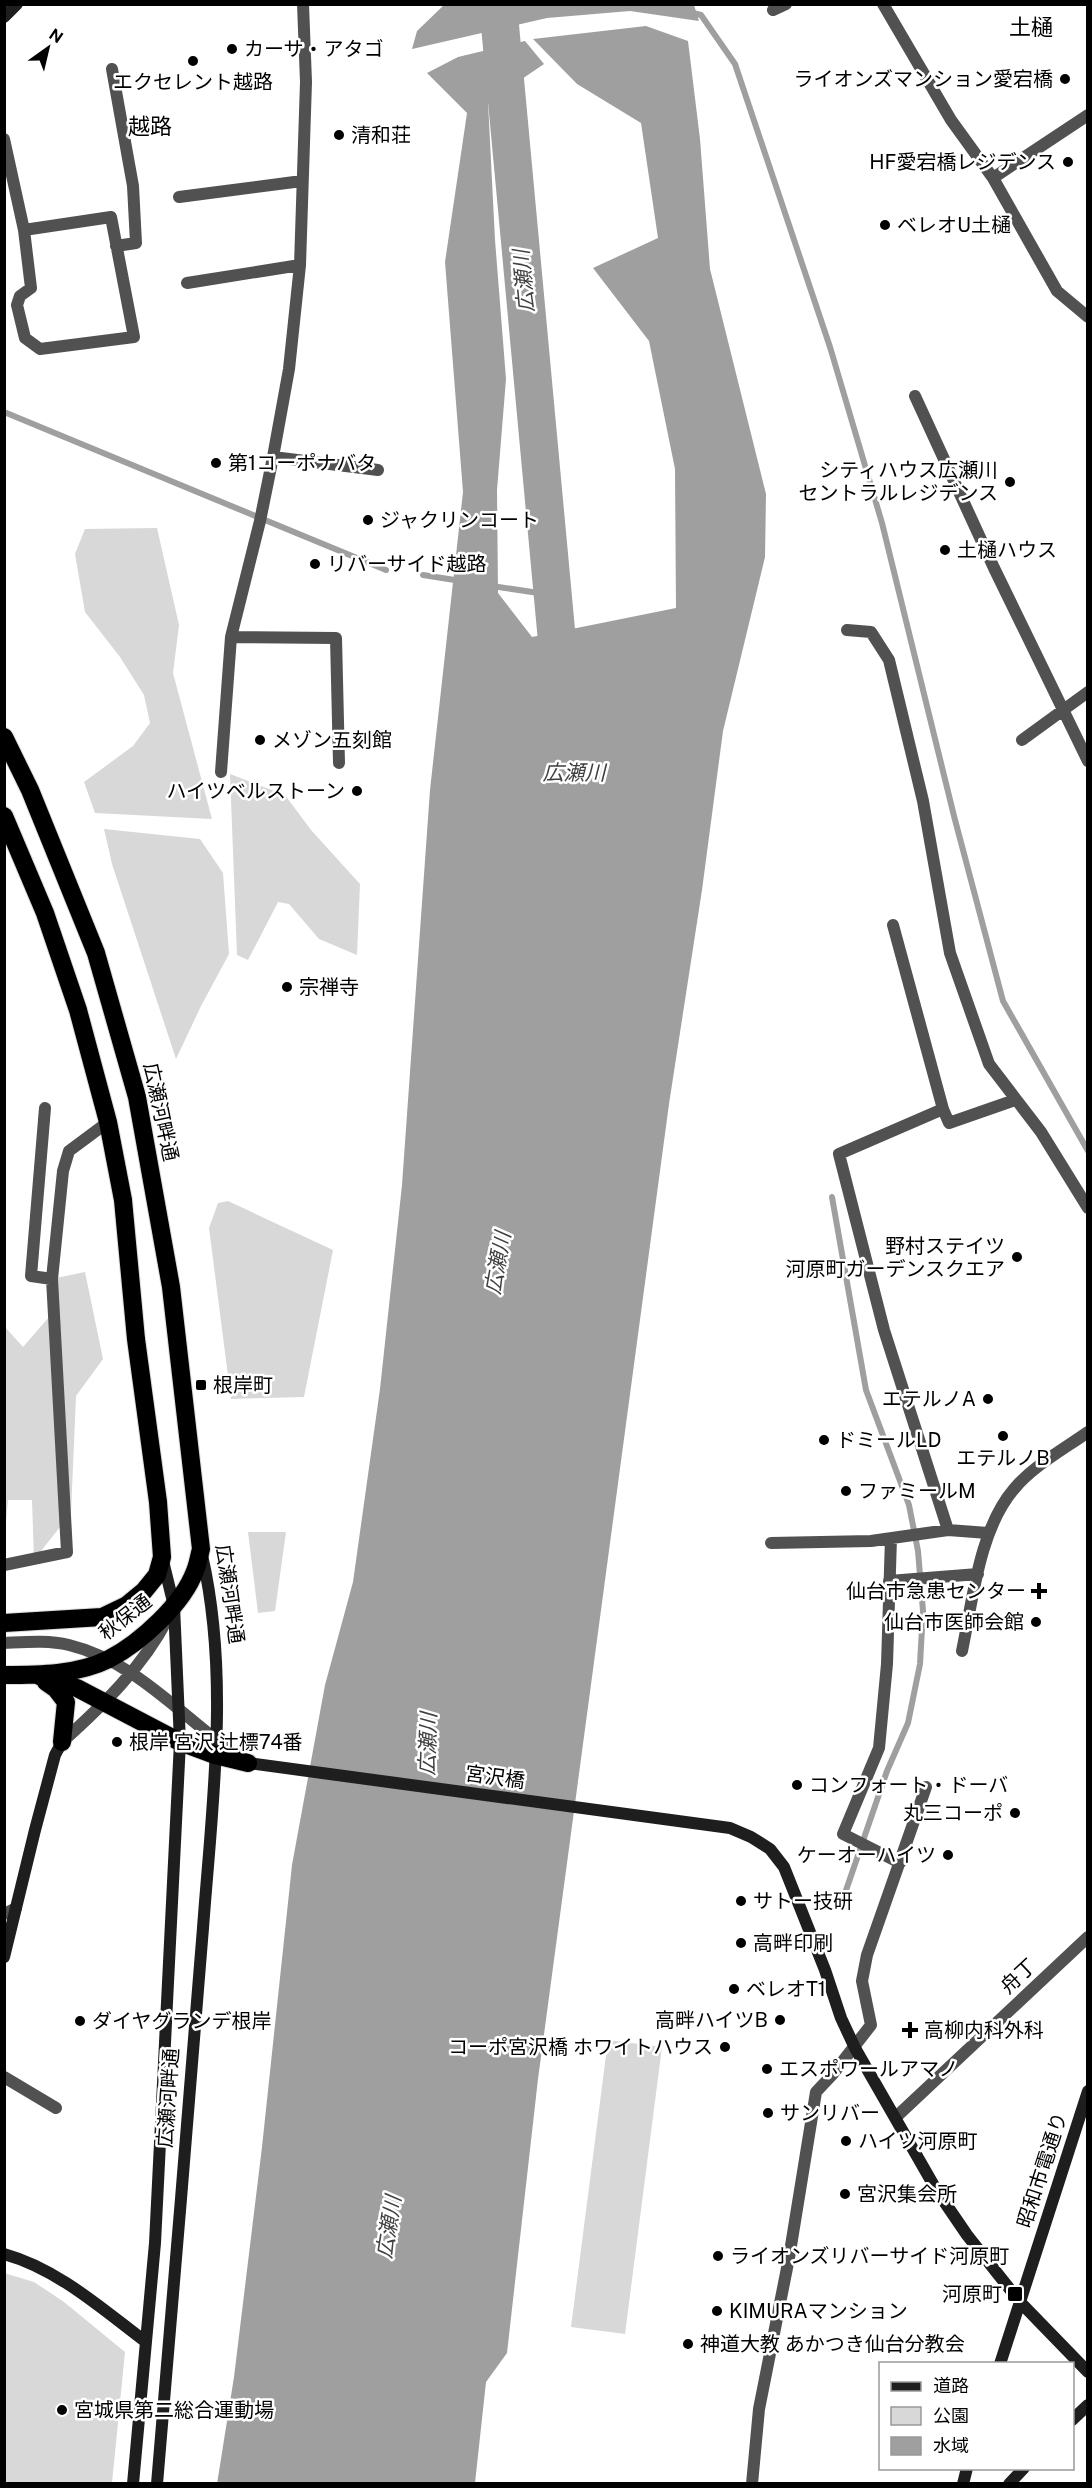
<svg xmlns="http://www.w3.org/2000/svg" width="1092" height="2488" font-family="'Public Sans','Noto Sans JP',sans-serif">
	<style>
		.green { fill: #d8d8d8 }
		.water { fill: #9f9f9f }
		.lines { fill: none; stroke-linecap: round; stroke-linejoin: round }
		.stream { stroke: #9f9f9f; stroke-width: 6 }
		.river { stroke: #9f9f9f; stroke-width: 38 }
		.highway-casing { stroke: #dbdbdb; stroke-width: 20 }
		.street { stroke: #515151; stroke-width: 12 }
		.secondary { stroke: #1e1e1e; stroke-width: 12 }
		.highway { stroke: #000; stroke-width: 18 }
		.poi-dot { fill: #000; stroke: #fff; stroke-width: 2 }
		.labels { text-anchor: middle; stroke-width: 5; stroke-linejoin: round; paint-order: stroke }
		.poi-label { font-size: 20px; fill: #000; stroke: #fff; text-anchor: start }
		.street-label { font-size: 20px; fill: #000; stroke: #fff }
		.water-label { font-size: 21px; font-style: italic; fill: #404040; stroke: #fff }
		.quarter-label { font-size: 22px; fill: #000; stroke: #fff }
	</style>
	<rect width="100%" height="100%" fill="#fff"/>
	<path class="green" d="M157,528L179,625L173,673L212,819L95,813L84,782L133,746L150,723L144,695L120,657L85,612L75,554L85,529Z
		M230,774L285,795L311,830L360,884L357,955L319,939L289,904L278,902L248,960L237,955Z
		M104,829L200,839L223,873L229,954L201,1006L176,1059L112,864Z
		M228,1201L333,1250L304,1397L231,1399L209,1228L218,1203Z
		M85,1272L103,1359L76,1396L71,1513L34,1560L32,1500H8L5,1532V1327L23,1347L49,1317L56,1278Z
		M248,1532H286L275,1611L258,1613Z
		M608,2040L662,2047L625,2334L571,2327Z
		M4,2273L34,2282L64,2302L125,2352L112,2483H5Z"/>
	<path class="water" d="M444,5H694L699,21L630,11L547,18L412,49L417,31Z
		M646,26L688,41L700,139L710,269L766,494L765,557L723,731L702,890L669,1104L538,2079L507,2353L486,2382L475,2483L217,2484L234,2377L262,2147L292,1865L325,1685L353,1582L380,1389L402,1185L430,790L463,492L445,262L467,113L427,73L458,57L525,41L544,64L488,102L495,240L506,379L497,490L498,593L532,637L676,608L675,469L649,341L593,268L658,238L641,123L577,84L533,39Z"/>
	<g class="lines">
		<path class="stream" d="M689,12L701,15L735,64L830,347L882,523L954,816L1003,1001L1088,1151
			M4,412L386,570
			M423,575L461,581
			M492,586L552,595
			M832,1197L866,1390L909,1505L918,1551L923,1611L920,1664L908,1723L887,1771L842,1902"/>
		<path class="river" d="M498,4L561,684"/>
		<defs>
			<path id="highway" d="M4,737L30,790L96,953L137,1097L171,1287L201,1549C199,1556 198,1564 195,1571C183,1604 140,1643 109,1659C77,1675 39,1675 4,1675
				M4,816L45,913L78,1010L108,1122L123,1200L136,1339L158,1502L162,1557L157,1575L144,1591L127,1605L102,1617L4,1623
				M41,1677L77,1688L180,1742L215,1755L248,1763
				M46,1682L56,1689L66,1702L62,1742"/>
		</defs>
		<use href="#highway" class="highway-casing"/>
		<path class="street" d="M883,4L951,120L993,178L1057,291L1088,317
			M773,10L786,4
			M112,69L133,186L136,243L116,246
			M4,139L24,230L31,288L20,296L17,305L25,338L40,349L134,337L111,217L24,230
			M993,178L1088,115
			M179,197L302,181
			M187,283L300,265
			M915,396L994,568L1088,761
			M273,457L378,470
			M847,630L871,632L889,660L923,801L950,953L989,1064L1041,1132L1088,1208
			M231,637L336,638L339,763
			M1022,740L1088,692
			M221,772L231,637L260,521L273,457L289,369L300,265L306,82L303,4
			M893,925L943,1109
			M45,1108L31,1276L52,1279L63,1171L69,1151L108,1122
			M948,1530L884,1330L839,1154L943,1109L949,1123L1015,1100
			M891,1538L887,1664L879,1748L843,1834L900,1863
			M771,1543L871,1541L948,1530L988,1533
			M4,1565L67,1552L52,1279
			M889,1581L978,1574
			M4,1643C26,1642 48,1640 69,1645C136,1661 184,1719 238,1756
			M962,1651C973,1599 979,1530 1014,1489C1033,1466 1064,1449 1088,1432
			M62,1742C102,1706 143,1667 168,1618
			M4,1914L16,1908
			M4,2077L56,2108
			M896,2117L1088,1937
			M752,2484L759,2409L789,2258L816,2092L832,2075L871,2025L862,1981L867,1955L926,1787"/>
		<path class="secondary" d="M4,17L17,4
			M248,1763L730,1828L751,1837L770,1849L784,1867L825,1970L841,2018L855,2048L937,2191L967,2235L1020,2302L1088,2372
			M4,1957L35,1830L55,1755L62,1742
			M4,2254C58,2269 102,2309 146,2342
			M1000,2364L1088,2091
			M1072,2420L1088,2405
			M133,2484L155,2243L180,1742L174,1606L163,1561
			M157,2484C172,2298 189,2114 203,1928C212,1805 230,1677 202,1555
			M963,2484L967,2468
			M1009,2484L1024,2468"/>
		<use href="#highway" class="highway"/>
	</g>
	<g class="poi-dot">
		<circle cx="232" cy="49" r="6"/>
		<circle cx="193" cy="61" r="6"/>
		<circle cx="1065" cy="79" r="6"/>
		<circle cx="339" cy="135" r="6"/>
		<circle cx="1068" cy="162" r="6"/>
		<circle cx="885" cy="225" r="6"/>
		<circle cx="216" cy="463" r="6"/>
		<circle cx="1010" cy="482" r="6"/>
		<circle cx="368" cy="520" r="6"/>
		<circle cx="945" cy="550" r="6"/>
		<circle cx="315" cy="564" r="6"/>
		<circle cx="260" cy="740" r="6"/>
		<circle cx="357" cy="791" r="6"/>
		<circle cx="287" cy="987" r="6"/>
		<circle cx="1017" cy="1257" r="6"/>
		<rect x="195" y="1379" width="12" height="12" rx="3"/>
		<circle cx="988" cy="1399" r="6"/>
		<circle cx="1003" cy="1436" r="6"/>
		<circle cx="824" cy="1440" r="6"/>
		<circle cx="846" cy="1491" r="6"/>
		<path d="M1036 1582h6v6h6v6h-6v6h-6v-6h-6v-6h6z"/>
		<circle cx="1036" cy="1622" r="6"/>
		<circle cx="117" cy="1742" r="6"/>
		<circle cx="797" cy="1785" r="6"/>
		<circle cx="1015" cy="1813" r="6"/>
		<circle cx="948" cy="1855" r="6"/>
		<circle cx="741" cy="1901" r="6"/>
		<circle cx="741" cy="1943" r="6"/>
		<circle cx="734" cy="1989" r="6"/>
		<circle cx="780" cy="2020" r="6"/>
		<circle cx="80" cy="2021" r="6"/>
		<path d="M907 2021h6v6h6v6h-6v6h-6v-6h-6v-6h6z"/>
		<circle cx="725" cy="2047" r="6"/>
		<circle cx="767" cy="2069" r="6"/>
		<circle cx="768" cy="2113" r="6"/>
		<circle cx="846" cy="2141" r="6"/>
		<circle cx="845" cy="2194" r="6"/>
		<circle cx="718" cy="2256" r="6"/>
		<rect x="1007" y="2286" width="16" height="16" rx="3"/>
		<circle cx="717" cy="2311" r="6"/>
		<circle cx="688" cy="2344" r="6"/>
		<circle cx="62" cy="2410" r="6"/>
	</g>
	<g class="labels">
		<g class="poi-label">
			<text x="244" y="56">カーサ・アタゴ</text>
			<text x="1053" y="86" text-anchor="end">ライオンズマンション愛宕橋</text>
			<text x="193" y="89" text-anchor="middle">エクセレント越路</text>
			<text x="351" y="142">清和荘</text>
			<text x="1056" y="169" text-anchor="end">HF愛宕橋レジデンス</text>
			<text x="897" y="232">ベレオU土樋</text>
			<text x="228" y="470">第1コーポナバタ</text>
			<text x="998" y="477" text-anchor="end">シティハウス広瀬川<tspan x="998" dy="23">セントラルレジデンス</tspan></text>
			<text x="380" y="527">ジャクリンコート</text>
			<text x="957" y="557">土樋ハウス</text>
			<text x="327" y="571">リバーサイド越路</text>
			<text x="272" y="747">メゾン五刻館</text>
			<text x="345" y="798" text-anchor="end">ハイツベルストーン</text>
			<text x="299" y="994">宗禅寺</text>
			<text x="1005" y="1253" text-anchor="end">野村ステイツ<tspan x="1005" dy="23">河原町ガーデンスクエア</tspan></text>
			<text x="213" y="1392">根岸町</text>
			<text x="976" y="1406" text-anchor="end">エテルノA</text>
			<text x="836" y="1447">ドミールLD</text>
			<text x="1003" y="1465" text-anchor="middle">エテルノB</text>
			<text x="858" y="1498">ファミールM</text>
			<text x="1026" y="1598" text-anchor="end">仙台市急患センター</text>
			<text x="1024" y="1629" text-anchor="end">仙台市医師会館</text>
			<text x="129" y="1749">根岸 宮沢 辻標74番</text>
			<text x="809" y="1792">コンフォート・ドーバ</text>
			<text x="1003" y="1820" text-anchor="end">丸三コーポ</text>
			<text x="936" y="1862" text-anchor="end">ケーオーハイツ</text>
			<text x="753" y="1908">サトー技研</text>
			<text x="753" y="1950">高畔印刷</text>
			<text x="746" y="1996">ベレオT1</text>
			<text x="768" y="2027" text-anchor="end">高畔ハイツB</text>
			<text x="92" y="2028">ダイヤグランデ根岸</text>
			<text x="924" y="2037">高柳内科外科</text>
			<text x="713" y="2054" text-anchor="end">コーポ宮沢橋 ホワイトハウス</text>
			<text x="779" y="2076">エスポワールアマノ</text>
			<text x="780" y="2120">サンリバー</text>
			<text x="858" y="2148">ハイツ河原町</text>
			<text x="857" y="2201">宮沢集会所</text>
			<text x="730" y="2263">ライオンズリバーサイド河原町</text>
			<text x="1002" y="2301" text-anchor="end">河原町</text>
			<text x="729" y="2318">KIMURAマンション</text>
			<text x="700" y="2351">神道大教 あかつき仙台分教会</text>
			<text x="74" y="2417">宮城県第二総合運動場</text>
		</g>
		<g class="street-label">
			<text transform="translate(161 1112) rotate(78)" y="7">広瀬河畔通</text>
			<text transform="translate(230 1594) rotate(82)" y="7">広瀬河畔通</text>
			<text transform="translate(125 1617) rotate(-38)" y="7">秋保通</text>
			<text transform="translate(495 1777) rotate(8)" y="7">宮沢橋</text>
			<text transform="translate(1018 1976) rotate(-43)" y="7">舟丁</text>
			<text transform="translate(168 2098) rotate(-86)" y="7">広瀬河畔通</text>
			<text transform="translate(1042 2170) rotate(-72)" y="7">昭和市電通り</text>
		</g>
		<g class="water-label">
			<text transform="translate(524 281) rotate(-95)" y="7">広瀬川</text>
			<text x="574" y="780">広瀬川</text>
			<text transform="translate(498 1263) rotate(-80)" y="7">広瀬川</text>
			<text transform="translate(428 1744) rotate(-88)" y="7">広瀬川</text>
			<text transform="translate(389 2227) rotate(-81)" y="7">広瀬川</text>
		</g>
		<g class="quarter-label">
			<text x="1031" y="35">土樋</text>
			<text x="150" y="134">越路</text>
		</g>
	</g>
	<rect width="1092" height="2488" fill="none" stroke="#000000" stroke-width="12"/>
	<rect x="879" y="2362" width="195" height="108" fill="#ffffff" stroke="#999999" stroke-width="1.5"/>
	<rect x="891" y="2382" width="30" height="9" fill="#1e1e1e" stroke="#999999" stroke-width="1.5"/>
	<text x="933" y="2392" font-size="18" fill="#000000">道路</text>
	<rect x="891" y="2407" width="30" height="18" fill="#d8d8d8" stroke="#999999" stroke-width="1.5"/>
	<text x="933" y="2422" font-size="18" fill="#000000">公園</text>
	<rect x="891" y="2437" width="30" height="18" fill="#9f9f9f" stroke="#999999" stroke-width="1.5"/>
	<text x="933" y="2452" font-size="18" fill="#000000">水域</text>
	<g transform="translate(48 48) rotate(34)" stroke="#ffffff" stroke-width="4.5" paint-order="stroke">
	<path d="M0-4.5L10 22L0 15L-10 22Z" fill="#000000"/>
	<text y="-9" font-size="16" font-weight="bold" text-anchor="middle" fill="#000000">N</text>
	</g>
</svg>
